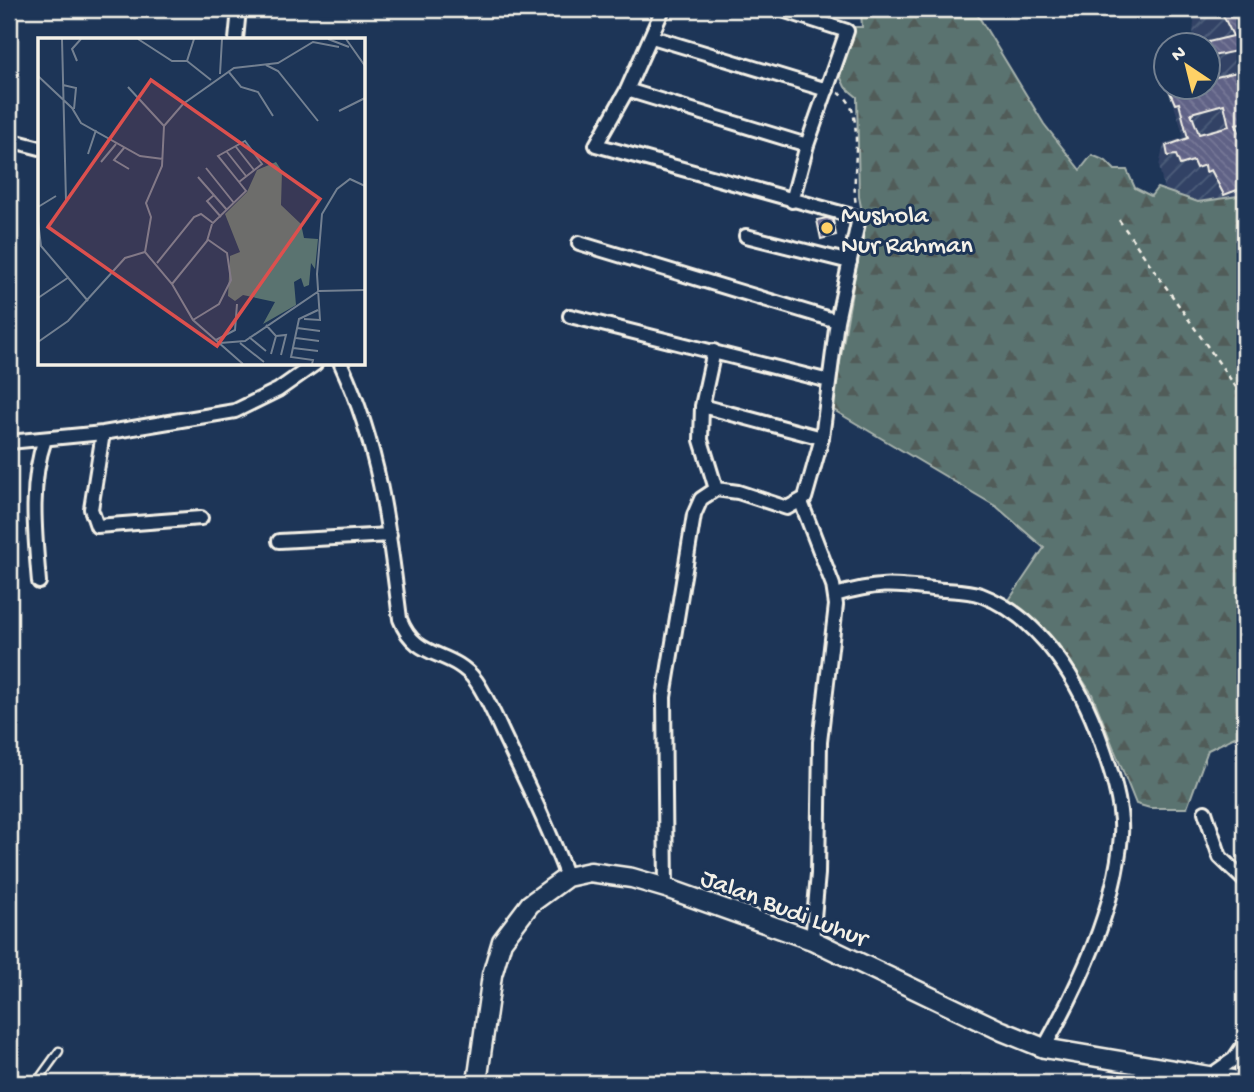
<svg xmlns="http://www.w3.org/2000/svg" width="1254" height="1092" font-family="'Gochi Hand',sans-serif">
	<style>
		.industrial { fill: url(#industrial-furrows) }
		.forest { fill: url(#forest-firs); stroke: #a7b2ac; stroke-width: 2 }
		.building { fill: url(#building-back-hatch); stroke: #f4f1e8; stroke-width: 2; fill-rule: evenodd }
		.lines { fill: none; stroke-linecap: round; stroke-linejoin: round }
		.service-casing { stroke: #f4f1e8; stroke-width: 11 }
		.minor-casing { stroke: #f4f1e8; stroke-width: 18 }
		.secondary-casing { stroke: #f4f1e8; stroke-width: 23 }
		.path { stroke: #f4f1e8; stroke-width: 2.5; stroke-dasharray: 5 5; stroke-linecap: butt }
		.service { stroke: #1d3557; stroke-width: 6 }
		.minor { stroke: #1d3557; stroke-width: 12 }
		.secondary { stroke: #1d3557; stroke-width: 18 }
		.poi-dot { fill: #ffd166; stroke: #1d3557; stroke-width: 2.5 }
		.labels { text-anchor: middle; stroke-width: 6; stroke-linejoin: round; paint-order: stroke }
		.poi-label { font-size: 26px; fill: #f4f1e8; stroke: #1d3557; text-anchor: start }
		.street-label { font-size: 26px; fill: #f4f1e8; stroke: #1d3557 }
		.inset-road { fill: none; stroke: #738091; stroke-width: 2 }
		.view { fill: #dc504e; fill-opacity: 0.15; stroke: #dc504e; stroke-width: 3.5 }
		.inset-edge { fill: none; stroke: #f4f1e8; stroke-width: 3.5 }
	</style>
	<defs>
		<pattern id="industrial-furrows" width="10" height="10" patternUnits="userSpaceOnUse" patternTransform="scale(1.75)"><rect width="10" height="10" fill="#314265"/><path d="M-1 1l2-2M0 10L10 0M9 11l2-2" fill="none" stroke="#4f5e7b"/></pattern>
		<pattern id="forest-firs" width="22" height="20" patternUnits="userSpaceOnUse" patternTransform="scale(1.75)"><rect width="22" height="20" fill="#5a7370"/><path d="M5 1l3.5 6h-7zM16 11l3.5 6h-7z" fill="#515b59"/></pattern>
		<pattern id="building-back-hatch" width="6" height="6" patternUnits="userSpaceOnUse" patternTransform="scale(1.75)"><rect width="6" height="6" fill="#606286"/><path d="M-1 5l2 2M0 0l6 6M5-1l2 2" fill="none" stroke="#777997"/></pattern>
	</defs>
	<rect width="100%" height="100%" fill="#1d3557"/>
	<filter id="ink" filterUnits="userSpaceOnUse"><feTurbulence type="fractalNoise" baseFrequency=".0143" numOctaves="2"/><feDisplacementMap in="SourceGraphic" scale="14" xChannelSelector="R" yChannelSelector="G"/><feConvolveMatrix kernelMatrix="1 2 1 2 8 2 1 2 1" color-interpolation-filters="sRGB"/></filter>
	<g filter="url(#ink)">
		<path class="industrial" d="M1195,9H1245V195L1198,202L1164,190L1159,166L1164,144L1182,138L1183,133L1169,90L1208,88V46L1180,45V41L1193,35Z"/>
		<path class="forest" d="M877,9H974L1044,124L1080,170L1092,155L1106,161L1115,170H1127L1135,188L1151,196L1157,188L1198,202L1245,195V732L1208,750L1187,808H1150L1136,804L1092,694L1058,644L1009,600L1044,548L997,507L832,409L864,222L859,197L857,97L845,87L840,76L855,27H862L861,12Z"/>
		<path class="building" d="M1220,9H1233L1235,13L1242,9L1244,63L1236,51L1208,57V42L1233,36Z
			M1245,70V122L1236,124L1245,145V187L1224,195L1211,170L1206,172L1205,165L1196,168L1193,161L1180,165L1176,155L1168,156L1166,146L1188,138L1179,103L1175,104L1169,90L1208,88V79ZM1224,104L1229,126L1199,134L1191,113Z
			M827,218L833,220L836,235L821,239L817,220Z"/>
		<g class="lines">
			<defs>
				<path id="service" d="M36,1083L59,1051"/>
				<path id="minor" d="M663,9L627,90L596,145L859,218L837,321L822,438L805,498L787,508L738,492L716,489L701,499L694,515L664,697L666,888
					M779,9L847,31L807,145L792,201
					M652,37L827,90
					M236,40L239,9
					M627,90L807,145
					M9,140L40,148
					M746,236L850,262
					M579,243L837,321
					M570,316L829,381
					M714,351L702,406L822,438
					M341,364C380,448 389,529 400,619C416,662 452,648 476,681C489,700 498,724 508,744C529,788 550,831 567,877
					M702,406L701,440L716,489
					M103,433L91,509L97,526L201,518
					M9,442L103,433L235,411L278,390L315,364
					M801,502L833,585L836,605L820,742L818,874L812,940
					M279,541L390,535
					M39,582C35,535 29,484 45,439
					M835,595C877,583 890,584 933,589C948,591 967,590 981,595C1042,618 1081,684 1101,742C1111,770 1123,805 1121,835C1115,910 1080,983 1044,1048
					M1205,812L1220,857L1245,881
					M1207,1078L1234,1059L1245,1043"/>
				<path id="secondary" d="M477,1083L492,975L502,941L530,904L567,877L590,872L632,878L666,888L812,940L1002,1031L1044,1048L1245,1082"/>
			</defs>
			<use href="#service" class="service-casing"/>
			<use href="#minor" class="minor-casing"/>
			<use href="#secondary" class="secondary-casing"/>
			<path class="path" d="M838,93C868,104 850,178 856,204
				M1119,220L1245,400"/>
			<use href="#service" class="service"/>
			<use href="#minor" class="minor"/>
			<use href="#secondary" class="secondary"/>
		</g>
	</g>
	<circle class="poi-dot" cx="827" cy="228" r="7"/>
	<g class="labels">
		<g class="poi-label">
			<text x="841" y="222">Mushola<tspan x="841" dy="30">Nur Rahman</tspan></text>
		</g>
		<g class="street-label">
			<text transform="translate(785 906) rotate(21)" y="9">Jalan Budi Luhur</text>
		</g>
	</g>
	<g transform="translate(38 38)">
		<rect width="327" height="327" fill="#1d3557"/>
		<path d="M238,124L244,133L243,167L263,186L266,200L280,201L277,231L273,225L271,247L266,249L263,240L256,244L258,267L225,286L237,264L205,257L197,263L190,258L192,218L202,214L187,176L209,154L219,132Z" fill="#5a7370"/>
		<path class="inset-road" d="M24,1L28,163M100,1L134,23H149M156,1L149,23L173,42M290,1L311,9M308,1L327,28M39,23L34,11L43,1M228,27L240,33L280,83M190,33L203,49L220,54L235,78M182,36L184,1M0,38L34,70L43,85L102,118L125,121M25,47L38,50L36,71M90,49L126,88M301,73L327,60M198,109L216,132M86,110L76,122L91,131M189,114L208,138M50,116L58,92M63,124L78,106M168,130L196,165M160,139L189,172M176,157L169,163L183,179M0,169L18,158M0,183L3,208L50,263M107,214L113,179L108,165L124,128L126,88L145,66L196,30L240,25L275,4L301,9M119,225L156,179L163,176L175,185L208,153L201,144L180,118L207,103L224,126L201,144M134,246L169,203L174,186M0,260L31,239M266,281L282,282L279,236L284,176L299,151L312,141L327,148M155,282L181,266L193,242L189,215L169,201M228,287L238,298L233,316M259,290L282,293M238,298L248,297L243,317M211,299L228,313M258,300L281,303M178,302L197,292L199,266M0,304L30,283L87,220L107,214L134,246L155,282L205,326M182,305L207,303L281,253L327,252M202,305L226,324M255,310L280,313M274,326L275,322L253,319L261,281L280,272"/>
		<path class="view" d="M113,42L282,161L179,308L10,189Z"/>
		<rect width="327" height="327" class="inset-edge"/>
	</g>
	<rect width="1254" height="1092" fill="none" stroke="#1d3557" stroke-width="35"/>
	<rect x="18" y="18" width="1219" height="1057" fill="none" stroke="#f4f1e8" stroke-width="2.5" filter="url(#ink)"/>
	<g transform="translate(1187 66) rotate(325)"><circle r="33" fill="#1d3557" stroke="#738091" stroke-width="2"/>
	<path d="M0-5L12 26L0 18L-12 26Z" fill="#ffd166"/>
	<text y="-10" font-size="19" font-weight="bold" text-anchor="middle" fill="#f4f1e8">N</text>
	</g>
</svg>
